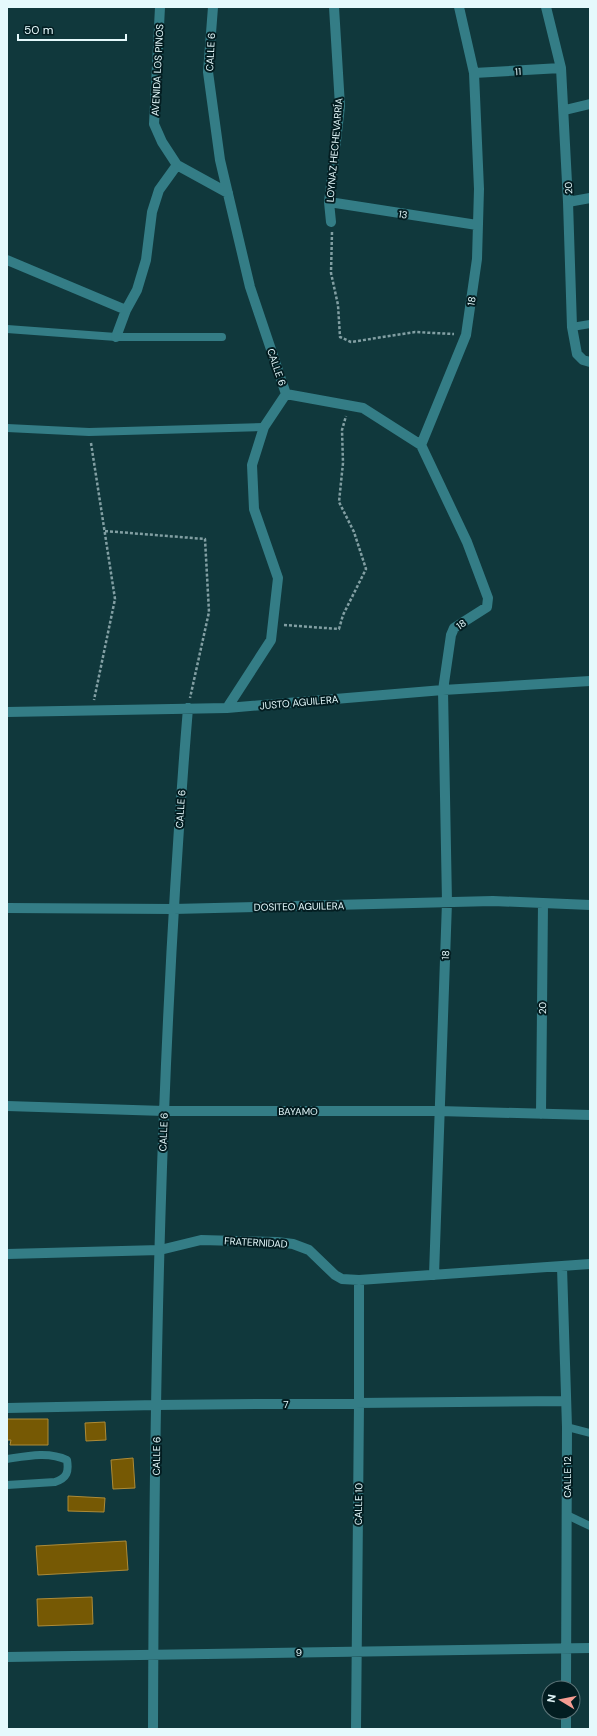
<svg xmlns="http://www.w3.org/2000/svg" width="597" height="1736" font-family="'DM Sans',sans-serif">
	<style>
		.building { fill: #765904; stroke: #ad8b37 }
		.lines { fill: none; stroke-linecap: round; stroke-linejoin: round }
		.path { stroke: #829fa3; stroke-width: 2.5; stroke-dasharray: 3 2; stroke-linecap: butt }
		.service { stroke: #347d86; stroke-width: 8 }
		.minor { stroke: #347d86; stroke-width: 10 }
		.labels { text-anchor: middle; stroke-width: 4; stroke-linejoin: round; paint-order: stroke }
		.street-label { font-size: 10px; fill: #e5f9fc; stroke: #031d21 }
	</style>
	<rect width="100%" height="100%" fill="#10383c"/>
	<path class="building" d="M7,1419H48V1445H10L11,1440H7Z
		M105,1422L106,1440L86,1441L85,1423Z
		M133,1458L135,1488L113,1489L111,1460Z
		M68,1496L105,1498L104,1512L68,1511Z
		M126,1541L128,1570L38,1575L36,1546Z
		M92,1597L93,1624L38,1626L37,1599Z"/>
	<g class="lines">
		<path class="path" d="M332,232L331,273L338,305L340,337L351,342L415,332L454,334
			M91,443L115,599L94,700
			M105,531L205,539L209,612L190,698
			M284,625L339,629L343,615L366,569L354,532L339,502L343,463L342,430L346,416"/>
		<path class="service" d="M572,327L590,324
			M7,329L116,337H222
			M7,428L89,432L264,427
			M567,1427L590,1433
			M7,1459C26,1456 49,1451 67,1460C69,1472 67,1478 55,1482L7,1485
			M567,1515L590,1526"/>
		<path class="minor" d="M160,7L154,124L162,142L177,165L228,193
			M213,7L208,72L220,160L250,287L286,394
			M546,7L561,68L568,202L572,327L577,354L583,360L590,362
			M474,73L561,68
			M565,110L590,104
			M329,202L477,225
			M568,202L590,198
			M331,222L329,202L340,106L334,7
			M7,260L126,310
			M116,337L126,310L137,290L146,260L152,212L159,190L177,165
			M286,394L363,408L421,445
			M227,708L271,640L278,578L254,509L252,465L264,427L286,394
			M7,712L227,708L443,690L590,681
			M7,908L173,909L493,901L590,905
			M7,1106L164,1111H439L590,1115
			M541,1114L543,903
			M7,1254L160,1250L201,1240L277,1242L293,1244L309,1250L335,1275L342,1279L359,1280L590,1264
			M562,1267L567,1427L566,1688
			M434,1275L447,902L443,690L451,635L454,628L487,607L488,598L467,542L421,445L466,335L477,259L479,189L474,73L459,7
			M7,1408L157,1405L566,1401
			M7,1657L590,1648
			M153,1729C154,1389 160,1047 188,708
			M356,1729L359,1404V1280
			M566,1729V1712"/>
	</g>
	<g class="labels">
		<g class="street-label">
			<text transform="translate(210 52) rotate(-87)" y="4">CALLE 6</text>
			<text transform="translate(157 70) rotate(-87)" y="4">AVENIDA LOS PINOS</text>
			<text transform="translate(518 71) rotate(-3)" y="4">11</text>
			<text transform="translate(334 150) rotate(-85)" y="4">LOYNAZ HECHEVARRÍA</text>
			<text transform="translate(568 188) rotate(-92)" y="4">20</text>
			<text transform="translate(403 214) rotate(9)" y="4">13</text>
			<text transform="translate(471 301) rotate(-81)" y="4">18</text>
			<text transform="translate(277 367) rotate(71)" y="4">CALLE 6</text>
			<text transform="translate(461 624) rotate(-35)" y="4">18</text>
			<text transform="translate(299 702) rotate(-5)" y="4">JUSTO AGUILERA</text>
			<text transform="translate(180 809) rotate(-86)" y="4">CALLE 6</text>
			<text transform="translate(299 906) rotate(-1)" y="4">DOSITEO AGUILERA</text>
			<text transform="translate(445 955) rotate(-88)" y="4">18</text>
			<text transform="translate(542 1008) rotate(-89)" y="4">20</text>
			<text x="298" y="1115">BAYAMO</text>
			<text transform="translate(163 1132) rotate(-88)" y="4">CALLE 6</text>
			<text transform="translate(256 1242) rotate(3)" y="4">FRATERNIDAD</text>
			<text x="286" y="1408">7</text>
			<text transform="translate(156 1456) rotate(-89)" y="4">CALLE 6</text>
			<text transform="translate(567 1477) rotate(-90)" y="4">CALLE 12</text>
			<text transform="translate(358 1504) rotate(-89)" y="4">CALLE 10</text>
			<text x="299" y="1656">9</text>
		</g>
	</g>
	<rect width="597" height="1736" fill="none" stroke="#e5f9fc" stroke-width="16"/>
	<g transform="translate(561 1700) rotate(280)"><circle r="19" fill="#031d21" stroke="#5d7579"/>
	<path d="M0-3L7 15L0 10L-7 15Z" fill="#f59c92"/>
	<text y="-6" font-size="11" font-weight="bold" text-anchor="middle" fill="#e5f9fc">N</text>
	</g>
	<path d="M18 34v6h108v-6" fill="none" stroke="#e5f9fc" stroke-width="2"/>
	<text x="24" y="34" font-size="12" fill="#e5f9fc" stroke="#031d21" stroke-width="3" paint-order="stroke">50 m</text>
</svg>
